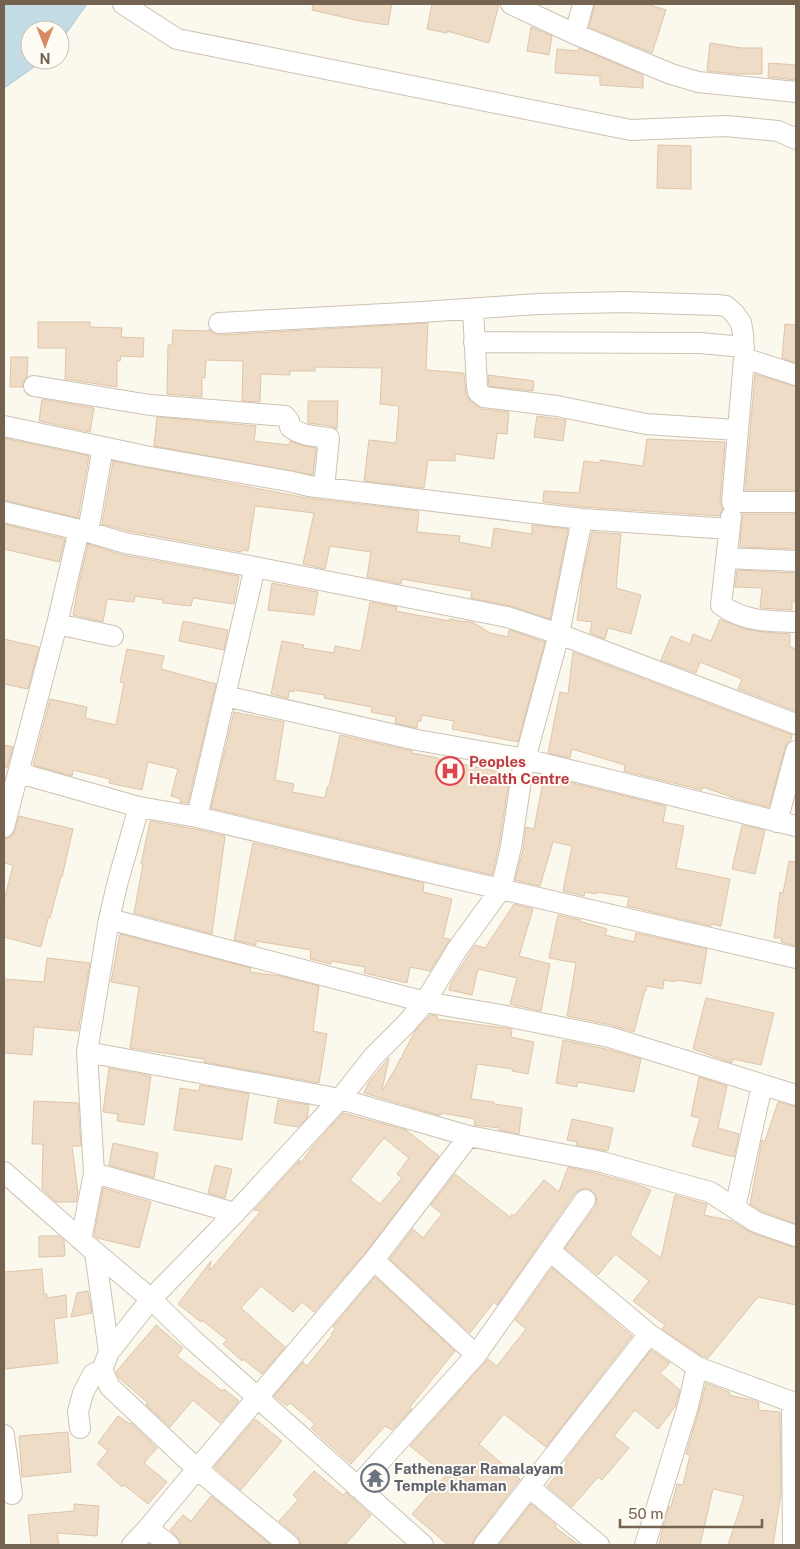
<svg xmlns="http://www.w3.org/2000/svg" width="800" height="1549" font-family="'Public Sans',sans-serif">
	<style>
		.water { fill: #c3dbe4; stroke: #aac8d5 }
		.building { fill: #eedcc7; stroke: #dfc5a9; fill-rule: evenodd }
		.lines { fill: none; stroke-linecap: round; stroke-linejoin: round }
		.minor-casing { stroke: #cdc2b3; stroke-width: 22 }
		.minor { stroke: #fff; stroke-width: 20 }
		.labels { text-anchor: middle; stroke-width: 4; stroke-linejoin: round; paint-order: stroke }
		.health-label { font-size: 15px; font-weight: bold; fill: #be3a42; stroke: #fefbf4; text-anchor: start }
		.worship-label { font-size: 15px; font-weight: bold; fill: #5b616d; stroke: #fefbf4; text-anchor: start }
	</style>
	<rect width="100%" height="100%" fill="#fbf8ed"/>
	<path class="water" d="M4,4H87L60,42V30H30V60H44L4,88Z"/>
	<path class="building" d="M313,4H392L388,25L360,21L312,10Z
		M432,4H499L489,43L447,31V33L427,29Z
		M595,4H647L666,10L652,53L589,27Z
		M531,27L552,36L549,55L527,51Z
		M710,43L741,48H762V74H738L707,71Z
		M579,48L643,75V88L600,85V76L555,73L557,49L578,51Z
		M769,63L796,65V80L768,77Z
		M658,145L691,146V189L657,188Z
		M38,322H90V327L122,328L121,337L144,338L143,357L121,356L120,361H117V387L65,379L66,348H38Z
		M428,323L426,370L464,373L466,394L470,401L482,409L509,412L507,434L497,433L494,459L455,454V461L428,460L424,488L364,481L369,440L396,443L399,406L380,404L382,368L315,367V371H290V375L261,374L260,402L242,401L243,361L206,360L205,378L202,377V397L167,394L168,345H172L173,330L209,331V329L213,333L220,335Z
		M785,324L796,325V363L782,358Z
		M11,357H28L27,377L22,384L23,387H10Z
		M755,374L796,387V490H745Z
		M488,375L534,381L533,391L489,386Z
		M42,399L94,408L90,432L39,421Z
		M308,401H338L337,429L331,426L308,423Z
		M537,416L566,420L563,441L534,437Z
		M157,417L256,426L254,441L289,445L290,441L301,445L316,448L313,475L154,446Z
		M4,438L89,456L78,518L4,500Z
		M647,439L725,442L720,501L723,509L719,516L583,507L543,502L544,491L579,493L584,461L600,463V460L643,466Z
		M113,461L307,498L419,511L417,532L460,536L459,542L491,548L494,528L532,534V525L568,529L550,619L511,606L471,598L472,591L402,579L401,584L367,577L371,552L330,546L325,569L303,564L314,513L255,506L248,551L242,550L241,552L128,531L102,524Z
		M742,514H796V549L740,547Z
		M4,524L65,539L59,562L4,549Z
		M592,532L621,534L616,588L641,595L631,634L608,628L605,639L590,633L592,622L577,620L583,573Z
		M88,544L123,555L239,576L234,604L193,598L191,606L163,603V600L135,596L134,602L107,599L103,622L73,615L78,587Z
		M737,570L796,573V602L792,601V610L760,608L762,588L735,587Z
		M272,583L318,592L314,615L268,610Z
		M370,602L397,607L396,611L449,621V619L466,622V621L474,623L490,633L508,637L509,630L545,642L518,742L452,729L454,721L422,715L421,721H418L417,728L395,723L396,717L371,712L372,707L324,698L325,695L294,690V692L289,691L288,698L271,694L282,641L304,645L303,648L334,653L335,646L361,651Z
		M720,619L745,629L765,632L790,634V647L796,649V711L738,689L742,679L700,662L696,673L661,660L671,636L690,644L693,634L711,641Z
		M183,621L228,630L224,650L179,641Z
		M4,639L39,647L28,689L4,684Z
		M127,649L164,656L161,669L216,684L188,803L180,802L181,799L171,796L178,769L148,762L142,790L109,783L110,779L73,770L72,776L33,765L50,699L87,707L85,718L116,725L124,683L120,682Z
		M573,652L792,735L791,740L787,743L785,748L769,807L740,800L703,787L702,790L624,771L625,765L572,749L570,758L548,753L560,692L568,694Z
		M234,712L284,722L275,780L294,784L292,792L325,798L327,787H329L340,735L412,751V753L438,758V759L510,774L499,845L492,875L211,808Z
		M4,745L13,747L7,768L4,767Z
		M544,776L666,806L663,822L684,826L676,868L730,879L721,926L711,924V926L627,906L629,897L596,892V894L585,892L584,896L563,891L572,846L553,842L540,886L515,880L523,850L526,827L534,829Z
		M19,816L73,829L62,877L61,876L50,918H48L41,947L4,937V901L13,865L4,863V839L8,838L13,835Z
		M150,821L195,829L225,836L212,934L134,913L143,864H141Z
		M742,825L765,830L755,874L732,869Z
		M253,843L424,883L423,892L452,899L443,938L450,939L430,971L410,967L407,983L364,973L365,967L331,961V964L310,959L311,950L256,941V945L234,940Z
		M789,861L796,862V946L781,942L782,938H774L780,892L783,893Z
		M514,904L533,909L519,956L550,964L541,1011L510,1004L517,978L478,969L472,995L449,990L451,983L475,945L485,948Z
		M558,915L580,920L579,921L607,929L605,935L634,942L636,933L707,949L701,984L676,980L675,982L664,980L663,989L647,986L646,991L645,990L634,1032L611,1025L567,1016L576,963L549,958Z
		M120,934L251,968L250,972L280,976L319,986L313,1031L327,1034L319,1083L204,1062V1059L130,1048L139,987L111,982Z
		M47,958L90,963L78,1031L34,1027L32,1055L4,1053V979L44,982Z
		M706,998L774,1013L761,1065L733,1059L732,1063L693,1049Z
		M430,1015L437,1016V1019L512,1029L511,1037L534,1042L528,1074L512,1071L513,1069L477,1064L471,1099L494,1102V1104L522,1108L519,1134L499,1130V1128L474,1125L475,1119L441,1113V1115H438L364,1093L369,1082L389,1058L382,1090H383L401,1058H402L403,1054L415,1031Z
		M563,1040L606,1049L641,1059L634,1092L578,1082L577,1087L556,1083Z
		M109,1068L151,1076L144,1125L117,1121L118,1114L103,1112Z
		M699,1077L727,1086L718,1128L739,1134L734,1157L692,1146L700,1118L691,1116Z
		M200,1085L249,1094L242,1140L174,1130L180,1088L199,1091Z
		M278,1100L309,1105L307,1118L298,1127L274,1123Z
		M34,1101L78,1103L81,1146H72L78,1193L76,1202H56L42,1189L43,1144H32Z
		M778,1102L796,1107V1224L761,1211L750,1204L762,1140L765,1141Z
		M343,1113L406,1130L439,1156L365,1253L314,1312L302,1302L293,1312L261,1286L241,1308L285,1347L262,1374L243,1359L242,1361L223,1344L227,1340L202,1320L201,1322L178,1304L211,1261L209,1271L261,1211L254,1210L300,1160L299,1165L315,1144ZM384,1138L409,1158L397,1174L402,1178L380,1204L350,1180Z
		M572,1119L613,1128L608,1151L576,1145L577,1142L567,1140Z
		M113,1143L158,1153L154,1178L109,1165Z
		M215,1165L232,1169L225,1198L208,1193Z
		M568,1167L599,1174L639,1185L651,1190L630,1235L661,1258L675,1195L707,1204L704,1215L732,1221L752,1233L796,1248V1305L758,1297L708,1358L702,1356L662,1329L665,1325L633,1301L649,1281L615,1254L598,1275L565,1248L595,1207L597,1202L596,1195L592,1191L587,1188L580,1189L575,1193L497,1305L494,1302L470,1333L390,1259L413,1229L423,1238L442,1214L431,1205L455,1174L510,1217L512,1214L514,1216L544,1180L559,1192Z
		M103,1188L151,1202L139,1248L97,1238L94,1235Z
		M39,1236H58L64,1240L65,1256L39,1257Z
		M552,1268L632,1336L546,1447L504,1414L479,1444L520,1479L475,1538L472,1545H448L412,1514L446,1475L410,1446L488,1359L497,1366L526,1329L515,1320Z
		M42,1269L44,1294H47V1298L66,1295L67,1317L54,1319L58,1363L5,1369L4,1353V1272Z
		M375,1277L455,1351L410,1407L412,1409L392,1430L385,1426L351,1464L311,1428L315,1424L290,1403L287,1406L274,1396L303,1362L307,1366L332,1335L331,1334L335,1329L333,1327Z
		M88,1291L92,1313L71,1317L77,1293Z
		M156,1325L183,1348L177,1356L222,1391L224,1389L239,1401L220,1423L193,1400L170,1427L146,1405L148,1403L119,1378L116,1372Z
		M651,1350L670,1363L660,1373L680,1390L675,1407L658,1429L635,1410L614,1436L629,1448L602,1480L598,1477L572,1507L547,1486L567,1463L565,1461Z
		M706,1383L729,1392V1395L751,1400L759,1403L758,1410L780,1412L781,1493L773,1545H728L744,1496L713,1489L700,1545H659L665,1519L669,1507H671L677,1484L683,1485L690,1455L686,1454L699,1410Z
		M118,1416L130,1424L131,1423L157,1448L144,1463L167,1482L148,1504L124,1485L122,1487L97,1464L108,1451L98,1443Z
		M255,1419L282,1441L241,1490L214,1467Z
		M68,1432L71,1472L22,1477L19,1436Z
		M314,1471L343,1495L346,1492L371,1515L345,1545H301L300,1540L297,1536L279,1521L298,1500L293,1495Z
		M211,1496L271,1545H181L180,1540L170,1530L183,1515L191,1521Z
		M74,1504L99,1506L97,1536L57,1533L59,1545H31L28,1515L74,1511Z
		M531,1504L556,1525L555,1527L579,1545H499Z"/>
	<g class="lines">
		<defs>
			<path id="minor" d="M123,4L177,39L631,130L726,126L778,131L796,139
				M511,4L575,34L671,74L698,82L796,92
				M575,34L583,4
				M473,309L477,387L478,392L484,397L557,406L646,424L737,430
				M219,323L422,312L538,304L624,302L717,305L726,306L734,313L741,323L743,334L744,358L732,502H796
				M474,342L700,343L744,347
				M744,358L796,375
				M34,386L150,405L285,416L289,421L290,427C301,436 315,436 329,438L324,488
				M4,426L145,456L288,481L309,486L582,519L729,529
				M103,447L88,532L125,543L255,567L507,617L559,634L582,519
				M4,512L88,532
				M731,517L721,605C745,622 768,621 796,622
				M726,558L796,561
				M57,624L113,636
				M225,696L255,567
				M19,773L139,807L197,817L436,874L796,958
				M139,807L118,881L109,919L87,1052L340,1099L469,1136L602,1162L710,1192L756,1222L796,1236
				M197,817L225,696L417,740L525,759L796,826
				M777,822L796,751
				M4,827L57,624L79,530
				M109,919L425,1002L501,1015L609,1037L796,1095
				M4,1172L95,1252L151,1299L192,1339L423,1545
				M94,1173L235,1213
				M735,1208L762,1085
				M81,1240L94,1173L87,1052
				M550,1251L649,1334
				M95,1252L109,1352
				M374,1260L476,1355
				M80,1428L78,1412L83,1393L93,1374L102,1370
				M4,1435L12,1494
				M357,1487L476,1355L585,1200
				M529,1487L599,1545
				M132,1545L148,1528
				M169,1545L148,1528L197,1469L110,1387L102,1370L109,1352L151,1299L235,1213L340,1099L373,1057L406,1024L425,1002L458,948L501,889L511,847L523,767L559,634L796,724
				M289,1545L197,1469L374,1260L469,1136
				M484,1545L649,1334L697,1367L792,1402L793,1545
				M645,1545L688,1406L697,1367"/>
		</defs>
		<use href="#minor" class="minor-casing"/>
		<use href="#minor" class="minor"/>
	</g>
	<defs>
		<symbol id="hospital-ring" viewBox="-11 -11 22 22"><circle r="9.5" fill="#fefbf4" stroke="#e0444e" stroke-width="1.5"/><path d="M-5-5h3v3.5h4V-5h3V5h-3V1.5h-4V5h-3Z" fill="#e0444e"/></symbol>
		<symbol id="temple-ring" viewBox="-11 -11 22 22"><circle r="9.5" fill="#fefbf4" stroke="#6b7280" stroke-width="1.5"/><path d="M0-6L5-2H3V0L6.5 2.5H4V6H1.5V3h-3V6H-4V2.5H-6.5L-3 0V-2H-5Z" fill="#6b7280"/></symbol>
	</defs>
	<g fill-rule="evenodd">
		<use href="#hospital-ring" x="434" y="755" width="32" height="32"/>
		<use href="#temple-ring" x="359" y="1462" width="32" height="32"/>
	</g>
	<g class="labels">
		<g class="health-label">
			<text x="469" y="767">Peoples<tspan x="469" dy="17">Health Centre</tspan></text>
		</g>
		<g class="worship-label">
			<text x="394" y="1474">Fathenagar Ramalayam<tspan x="394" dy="17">Temple khaman</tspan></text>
		</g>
	</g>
	<rect width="800" height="1549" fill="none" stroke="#756351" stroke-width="10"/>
	<g transform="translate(45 45) rotate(180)"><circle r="24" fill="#fefbf4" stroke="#c7beb3"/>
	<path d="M0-4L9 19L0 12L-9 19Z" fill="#d88a60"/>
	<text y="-8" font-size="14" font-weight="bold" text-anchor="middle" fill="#756351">N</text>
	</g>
	<path d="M620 1519v8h142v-8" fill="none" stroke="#756351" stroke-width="2.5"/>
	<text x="628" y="1519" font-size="15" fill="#756351" stroke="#fefbf4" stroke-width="4" paint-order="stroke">50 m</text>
</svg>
